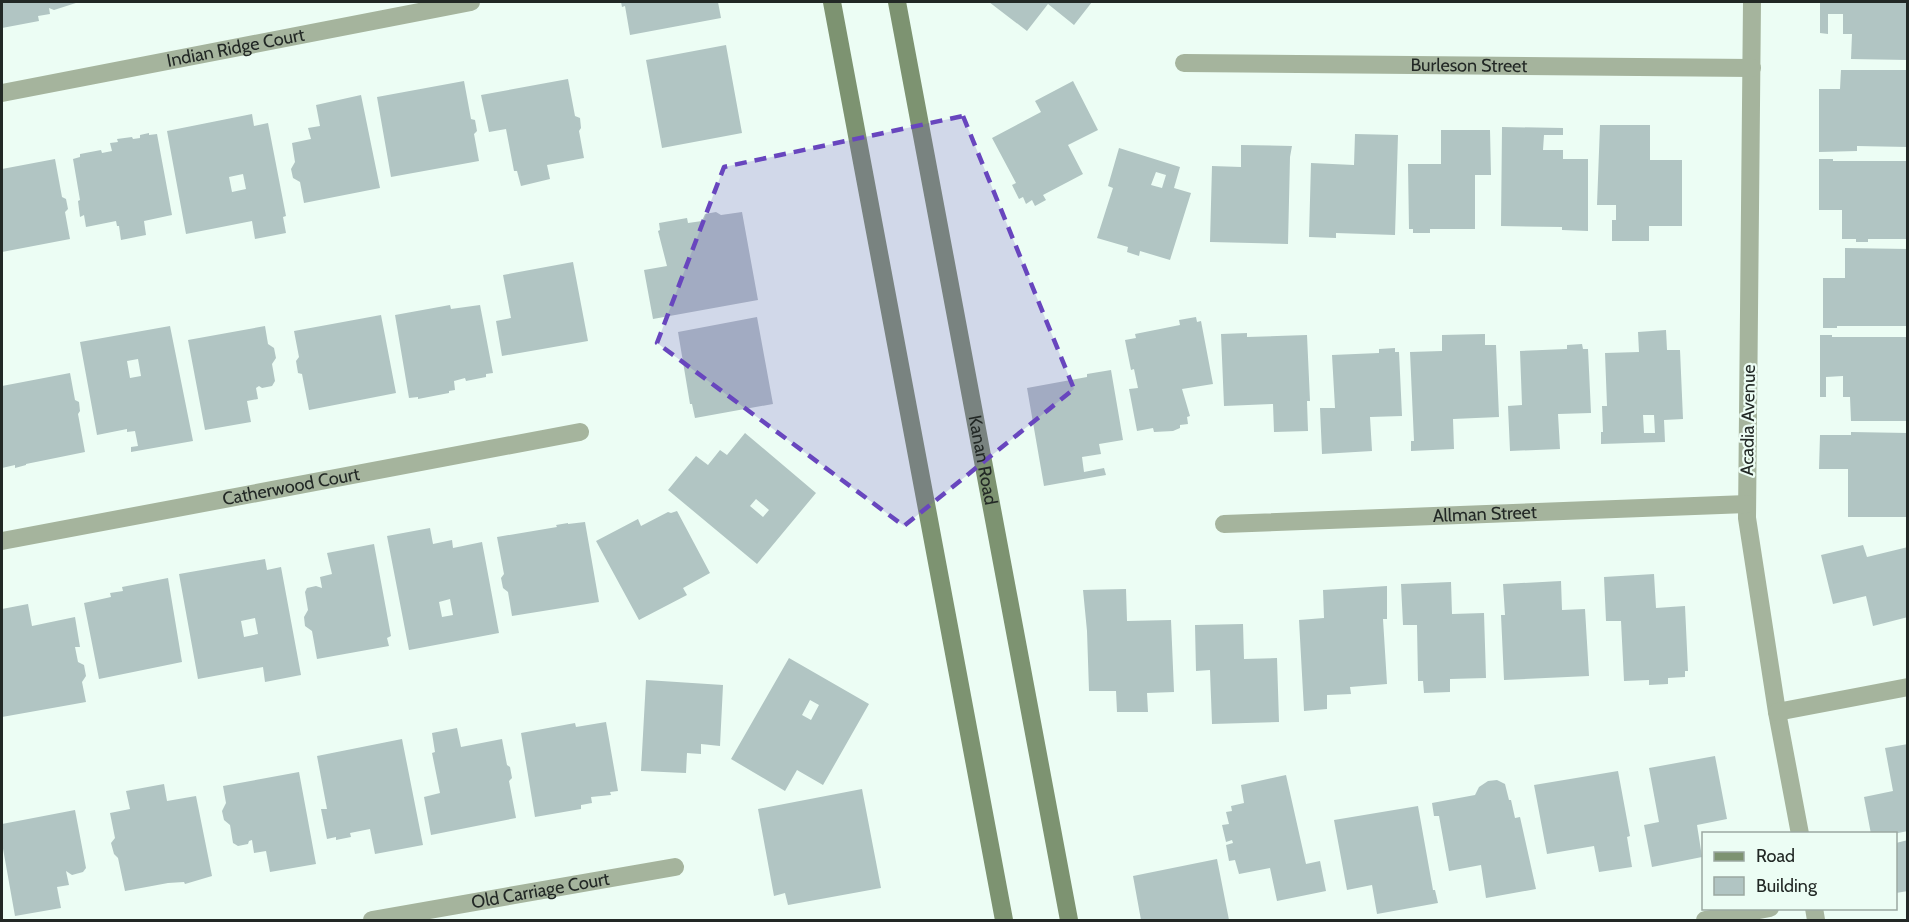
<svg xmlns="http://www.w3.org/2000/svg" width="1909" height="922" font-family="Cabin,sans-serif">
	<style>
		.building { fill: #b1c5c3; fill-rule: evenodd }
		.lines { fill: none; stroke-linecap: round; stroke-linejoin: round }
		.minor { stroke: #a5b49d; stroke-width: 18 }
		.secondary { stroke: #7d9371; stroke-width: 18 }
		.marked { fill: #6846be; fill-opacity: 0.2; stroke: #6846be; stroke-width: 4.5; stroke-dasharray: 12 8; stroke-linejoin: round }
		.labels { text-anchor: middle; stroke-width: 4.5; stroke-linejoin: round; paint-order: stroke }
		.street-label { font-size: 18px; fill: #222825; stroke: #ecfdf4 }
	</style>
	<rect width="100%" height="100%" fill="#ecfdf4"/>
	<path class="building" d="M2,2H79L54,10L49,8L50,14L38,16L39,21L2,28Z
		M621,2H718L721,18L630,35L625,6L622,7Z
		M989,2H1092L1074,25L1048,4L1027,31Z
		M1820,2H1908V60L1851,59L1852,34H1843V14H1828V34L1820,33Z
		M726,45L742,133L662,148L646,60Z
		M1841,70H1908V147L1857,146V151L1819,152V89H1840Z
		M568,79L575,116L580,118L581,128L579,131L584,158L547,165L550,179L521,186L517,171H514L506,129L489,132L481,95Z
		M464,81L471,119L475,120L477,131L474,134L479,161L391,177L377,97Z
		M1073,81L1098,130L1068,145L1083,174L1043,195L1046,200L1035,206L1032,200L1026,204L1023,197L1019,199L1012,185L1016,183L992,138L1041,112L1035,101Z
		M361,95L380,188L304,203L300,182L293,178L291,169L295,162L292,143L311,139L308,128L320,126L316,105Z
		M252,114L254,126L268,123L286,216L283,217L286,233L255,239L252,221L186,234L167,131ZM243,174L246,189L232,192L229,177Z
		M1600,125H1650V160H1682V226H1649V241H1612V220H1616V205H1597Z
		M1502,127L1563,128V135H1544L1543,150H1563V159H1588V231L1562,230V227L1501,226Z
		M1441,130H1490L1491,175H1475V229H1430V233H1413V229H1409L1408,164H1441Z
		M149,133V135L157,134L172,215L144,221L146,235L121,240L119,226H117L116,221L86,227L84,215L80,217L78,201L80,200L73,159L80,157V154L101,150L102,153L112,151L110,143L118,142L117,139L132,137L133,139L140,138V135Z
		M1355,134L1398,135L1395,235L1336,233V238L1309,237L1311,163L1354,165Z
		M1241,145L1292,146L1290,157L1288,244L1210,242L1212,166L1241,167Z
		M1119,148L1180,167L1174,188L1191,193L1170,260L1140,251L1139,256L1127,252L1128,247L1097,238L1113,188L1108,186ZM1156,172L1166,175L1162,188L1151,185Z
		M55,159L62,197L66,199L68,209L65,212L70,239L2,252V169Z
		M1819,159H1833V161H1908V239H1868V242H1856V239H1842V210H1819Z
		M716,212L721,215L742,212L758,300L653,319L644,270L667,266L658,231L660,230L659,223L687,218L688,223L702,221L705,214Z
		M1845,248L1908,249V326H1837V328H1823V278H1845Z
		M573,262L588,341L502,356L496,321L511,318L503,275Z
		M450,305L451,309L480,305L493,373L486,374V377L466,381L465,378L454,381L455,390L449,391V393L418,399V397L409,398L395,315Z
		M381,315L396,393L309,410L302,374L298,373L296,361L299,357L294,331Z
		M757,317L773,404L695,418L692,404H690L678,332Z
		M1196,317L1197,322L1201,321L1213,384L1182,389L1190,416L1187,417L1188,424L1180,425V428L1173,431L1154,432L1153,428L1137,431L1129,389L1138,388L1134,369L1131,370L1125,340L1136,338L1135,334L1180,325L1179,320Z
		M170,326L193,441L131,452V447L138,446L135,431L127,432V429L97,435L80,342ZM138,359L141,376L130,378L127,361Z
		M265,326L268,344L274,348L276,358L272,364L275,381L272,386L262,388L259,386L256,388L258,399L247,401L251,422L205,430L188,340Z
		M1666,330L1667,350H1680L1683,419L1664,420L1665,442L1601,444V432H1603L1602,406H1607L1605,353L1639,352L1638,332ZM1643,415H1654L1655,433H1644Z
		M1247,333V337L1307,335L1310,401H1307L1308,431L1274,432L1273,404L1224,406L1221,334Z
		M1485,334V345H1496L1499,417L1453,419L1454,449L1411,451V441H1414L1410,352L1442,351V335Z
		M1820,335H1832V337H1908V421H1851L1850,397H1843V376L1826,377V397H1820Z
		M1582,344L1583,349H1588L1591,413L1558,414L1560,449L1510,451L1508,406L1522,405L1520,351L1567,349V345Z
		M1395,348V352H1399L1402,416L1370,417L1372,451L1322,454L1320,408H1335L1332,355L1379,353V349Z
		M1111,370L1123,440L1099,444L1101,454L1082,457L1084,472L1104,468L1106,475L1044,486L1027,388L1087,377V374Z
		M70,373L75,400L79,402L80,411L78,414L85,452L26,464V465L15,468V465L2,468V386Z
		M1851,432L1908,433V517H1848V469H1819L1820,435H1851Z
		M745,433L816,493L757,564L668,490L696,456L708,465L720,450L727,455ZM756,499L769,510L763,517L750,506Z
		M677,511L710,573L683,588L687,595L639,620L596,541L638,519L641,526L668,512L671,513Z
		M585,522L599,602L512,616L508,592L503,588L501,578L504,574L497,537L557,527L556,525L568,523V524Z
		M430,528L433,544L452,540L453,548L482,542L499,633L409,650L387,536ZM450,599L453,615L442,617L439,602Z
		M374,544L391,636L387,638L389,646L317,659L312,631L305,626L304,617L308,610L305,592L307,588L316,586L322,588L320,577L332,574L327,553Z
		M1863,545L1867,557L1908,547V617L1873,626L1866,596L1833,604L1821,555Z
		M265,559L267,570L281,567L301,675L265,682L263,667L198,679L179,574ZM255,618L258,634L244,637L241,621Z
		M1654,574L1656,608L1685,606L1688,671H1685V677L1668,678V684L1649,685V680L1624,681L1621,621H1606L1604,577Z
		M168,578L182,662L99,679L84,603L111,597L110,593L123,591L122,587Z
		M1561,581L1562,610L1585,609L1589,676L1504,680L1501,615H1505L1503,584Z
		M1451,582L1452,614L1484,613L1486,678L1450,679V692L1424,693L1423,681H1418L1417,625H1403L1401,584Z
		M1387,586V619H1383L1387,684L1350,687L1351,694L1327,695V709L1304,711L1299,620L1324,618L1323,590Z
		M1126,589L1127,621L1171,620L1174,692L1147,693L1148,712H1117L1116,691H1089L1087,631L1083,590Z
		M28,604L32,626L75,617L80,647H75L78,662L84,665L86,676L82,682L86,702L2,717V609Z
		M1243,624L1244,659L1277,658L1279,722L1212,724L1210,670L1196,671L1195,625Z
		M789,658L869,704L823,785L797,770L785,791L731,759ZM810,700L819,705L811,720L802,715Z
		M646,680L723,685L720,746L701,744V754L687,753L686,773L641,771Z
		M606,722L618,791L610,792L611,795L591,797L592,803L581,805V809L535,817L521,733L575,723L576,727Z
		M457,728L461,747L502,739L507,765L510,767L512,778L509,781L516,818L431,835L424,797L440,793L432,753L435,752L432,733Z
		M402,739L423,845L375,854L370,829L350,833L351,837L336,840V837L327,839L321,809H327L317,756Z
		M1908,744V831L1893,834H1871L1864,797L1893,791L1885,748Z
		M1715,756L1727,819L1697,825L1702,857L1652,867L1644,825L1659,822L1649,768Z
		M1618,771L1630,836L1627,837L1632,867L1599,872L1594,846L1547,854L1534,785Z
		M299,772L316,864L270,872L266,851L254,853L252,840L249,841L248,844L238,846L233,843L230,825L224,820L222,811L226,803L223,786Z
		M1286,775L1306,864L1320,861L1326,891L1277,901L1270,868L1239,874L1235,860L1229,861L1226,845L1233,843L1232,840L1226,842L1222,825L1229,824L1226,812L1232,811L1231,806L1244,803L1241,785Z
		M1497,780L1505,784L1509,800H1511L1515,818L1520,817L1536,889L1486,898L1481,865L1449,871L1439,816H1434L1432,803L1475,795L1479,787L1488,781Z
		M164,784L167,801L196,796L212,876L185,884L184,882L168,883L125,891L118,858L114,854L111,843L115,838L110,813L130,809L126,791Z
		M862,789L881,888L788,905L785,893L774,896L758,809Z
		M1418,806L1433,890H1435L1438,903L1377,914L1372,885L1347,890L1334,820Z
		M75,810L86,868L83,872L72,875L66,871L69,885L57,887L61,908L15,916L2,843V824Z
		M1908,840V891L1896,893V843Z
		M1217,859L1229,920H1141L1133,876Z"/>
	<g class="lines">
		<g class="minor">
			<path d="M1752,2L1747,518L1777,712L1800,834"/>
			<path id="s1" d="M1184,63L1752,68"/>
			<path id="s2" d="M2,93L471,2"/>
			<path id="s3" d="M1224,524L1747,504"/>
			<path id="s4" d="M2,541L580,432"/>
			<path d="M1777,712L1908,687"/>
			<path d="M1814,908L1816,920"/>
			<path id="s5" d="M372,920L675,867"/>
			<path d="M1705,920L1770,908"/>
		</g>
		<g class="secondary">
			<path d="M832,2L1004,920"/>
			<path id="s6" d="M897,2L1069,920"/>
		</g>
	</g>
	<path class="marked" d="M963,116L1074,389L904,526L657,343L724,167Z"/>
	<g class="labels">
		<g class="street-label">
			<text dy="6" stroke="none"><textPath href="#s2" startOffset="238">Indian Ridge Court</textPath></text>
			<text dy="6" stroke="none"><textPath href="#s1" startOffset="285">Burleson Street</textPath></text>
			<text transform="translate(1748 420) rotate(-89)" y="6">Acadia Avenue</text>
			<text dy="6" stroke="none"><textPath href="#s6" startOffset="466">Kanan Road</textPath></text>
			<text dy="6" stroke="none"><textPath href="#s4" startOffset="294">Catherwood Court</textPath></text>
			<text dy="6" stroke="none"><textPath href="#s3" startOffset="261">Allman Street</textPath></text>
			<text dy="6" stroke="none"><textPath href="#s5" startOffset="171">Old Carriage Court</textPath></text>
		</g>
	</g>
	<rect width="1909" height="922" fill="none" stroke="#222825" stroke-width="6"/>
	<rect x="1702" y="832" width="195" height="78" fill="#ecfdf4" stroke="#9ba8a1" stroke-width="1.5"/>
	<rect x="1714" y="852" width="30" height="9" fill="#7d9371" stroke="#9ba8a1" stroke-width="1.5"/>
	<text x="1756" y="862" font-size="18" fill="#222825">Road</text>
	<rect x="1714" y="877" width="30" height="18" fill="#b1c5c3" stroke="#9ba8a1" stroke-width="1.5"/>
	<text x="1756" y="892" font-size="18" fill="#222825">Building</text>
</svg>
